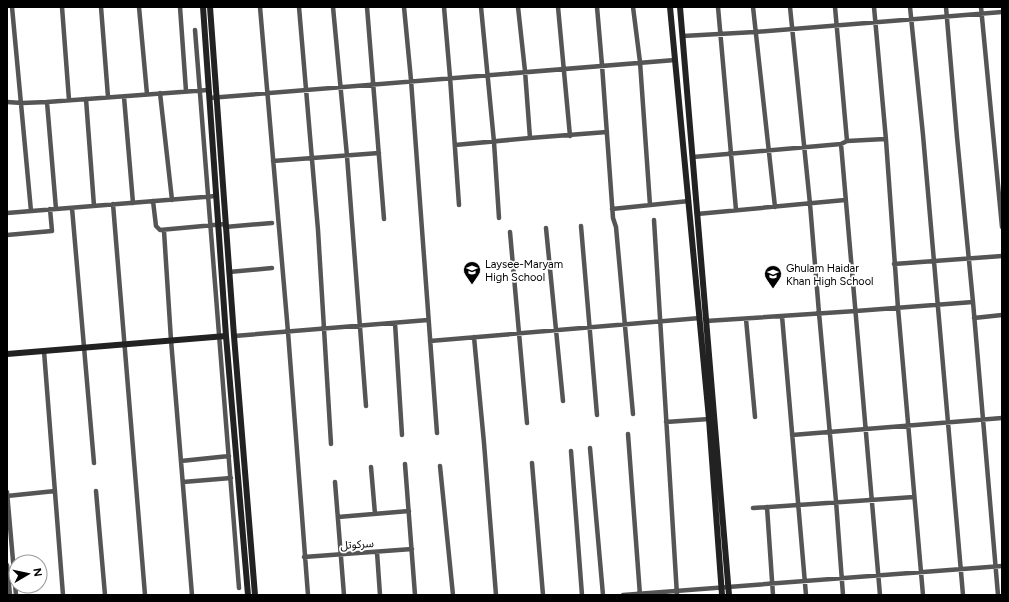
<svg xmlns="http://www.w3.org/2000/svg" width="1009" height="602" font-family="Figtree,'Noto Sans Arabic',sans-serif">
	<style>
		.lines { fill: none; stroke-linecap: round; stroke-linejoin: round }
		.street { stroke: #555; stroke-width: 4.5 }
		.secondary { stroke: #222; stroke-width: 6 }
		.labels { text-anchor: middle; stroke-width: 3.5; stroke-linejoin: round; paint-order: stroke }
		.poi-label { font-size: 11px; fill: #000; stroke: #fff; text-anchor: start }
		.street-label { font-size: 11px; fill: #000; stroke: #fff }
	</style>
	<rect width="100%" height="100%" fill="#fff"/>
	<g class="lines">
		<path class="street" d="M12,7L31,211
			M62,7L69,100
			M101,7L108,97
			M139,7L147,94
			M180,7L186,91
			M260,7L288,332L308,595
			M299,7L318,230L331,444
			M333,7L347,156L366,406
			M367,7L384,219
			M404,7L411,80L437,433
			M444,7L450,77L459,205
			M481,7L494,142L499,218
			M518,7L525,71L530,138
			M558,7L570,136
			M597,7L602,65L613,218L616,227L633,414
			M633,7L640,62L650,205
			M718,7L736,210
			M753,7L775,207
			M790,7L810,204L819,313L836,501L843,595
			M835,7L847,141
			M874,7L886,140L898,308L923,595
			M910,7L923,135L963,595
			M946,7L957,137L973,302L998,595
			M981,7L1002,227
			M195,30L239,588
			M683,36L755,32L1002,12
			M160,93L172,200
			M124,97L133,203
			M209,98L675,60
			M86,99L94,206
			M7,102L22,103L47,102L208,90
			M47,102L56,209
			M841,144L880,595
			M455,145L530,138L607,132
			M693,157L841,144L847,141L885,139
			M273,161L379,153
			M153,201L156,226L160,230L225,224
			M113,204L145,595
			M72,208L94,463
			M612,209L689,201
			M7,213L216,196
			M697,214L845,200
			M654,220L677,595
			M581,226L597,415
			M225,227L272,223
			M546,228L563,401
			M164,231L171,340L192,595
			M510,232L527,423
			M7,235L52,231L50,209
			M894,264L1002,256
			M229,272L272,268
			M782,316L806,595
			M974,318L1002,315
			M746,319L755,417
			M706,321L856,311L973,302
			M395,323L402,435
			M234,336L428,320
			M474,337L484,443L496,595
			M430,341L700,318
			M44,351L63,595
			M666,422L709,419
			M628,434L640,595
			M792,435L1002,418
			M590,448L603,595
			M571,451L582,595
			M181,461L229,456
			M532,463L543,595
			M405,464L415,595
			M440,466L453,595
			M371,467L375,514
			M183,482L231,478
			M335,482L344,595
			M96,491L105,595
			M7,492L16,595
			M7,496L55,491
			M767,507L773,595
			M753,508L914,497
			M338,517L409,511
			M377,552L380,595
			M304,557L412,549
			M7,565L10,595
			M623,595L1002,566"/>
		<path class="secondary" d="M203,7L226,336L248,595
			M210,7L234,336L255,595
			M670,7L709,419L722,595
			M680,7L729,595
			M7,354L226,336"/>
	</g>
	<defs>
		<symbol id="school-pin" viewBox="-11 -11 22 30"><path d="M0 17L-7.5 6A9.5 9.5 0 1 1 7.5 6Z" fill="#000" stroke="#fff"/><path d="M0-5L7-2L0 1L-7-2ZM-4 1L0 2.5L4 1V4Q0 6-4 4Z" fill="#fff"/></symbol>
	</defs>
	<g fill-rule="evenodd">
		<use href="#school-pin" x="462" y="260" width="20" height="27"/>
		<use href="#school-pin" x="763" y="264" width="20" height="27"/>
	</g>
	<g class="labels">
		<g class="poi-label">
			<text x="485" y="268">Laysee-Maryam<tspan x="485" dy="13">High School</tspan></text>
			<text x="786" y="272">Ghulam Haidar<tspan x="786" dy="13">Khan High School</tspan></text>
		</g>
		<g class="street-label">
			<text transform="translate(357 544) rotate(-4)" y="4">سرکوتل</text>
		</g>
	</g>
	<rect width="1009" height="602" fill="none" stroke="#000000" stroke-width="16"/>
	<g transform="translate(28 574) rotate(81)"><circle r="19" fill="#ffffff" stroke="#999999"/>
	<path d="M0-3L7 15L0 10L-7 15Z" fill="#000000"/>
	<text y="-6" font-size="11" font-weight="bold" text-anchor="middle" fill="#000000">N</text>
	</g>
</svg>
